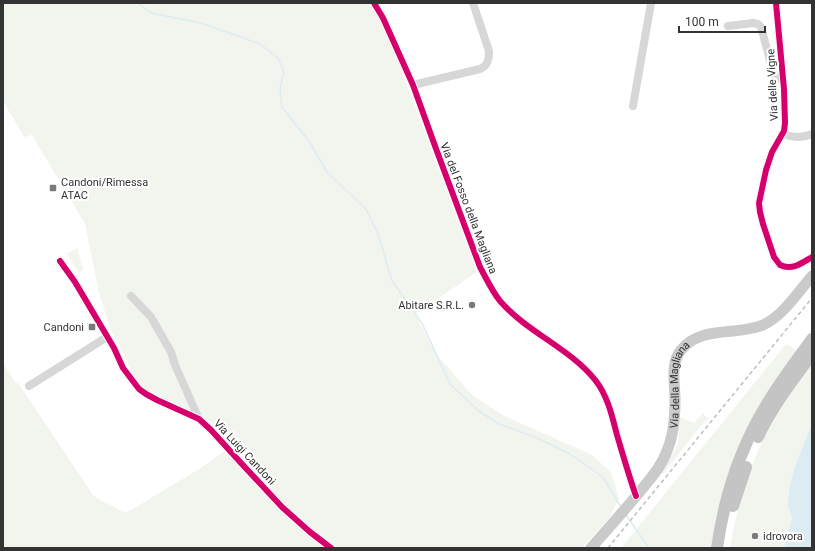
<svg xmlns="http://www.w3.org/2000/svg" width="815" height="551" font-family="Roboto,sans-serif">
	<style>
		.green { fill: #f1f5ed }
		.water { fill: #ddebf3 }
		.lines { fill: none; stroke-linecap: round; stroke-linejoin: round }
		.stream { stroke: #ddebf3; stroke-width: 1.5 }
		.minor { stroke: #d7d7d7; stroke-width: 8 }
		.major { stroke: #cacaca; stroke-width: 11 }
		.highway { stroke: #c4c4c4; stroke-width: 12 }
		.rail { stroke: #bebebe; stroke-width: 1.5; stroke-dasharray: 4 3; stroke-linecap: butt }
		.cycleway-casing { stroke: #fff; stroke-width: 8 }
		.cycleway { stroke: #d6006c; stroke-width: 6 }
		.poi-dot { fill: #7a7a7a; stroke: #fff; stroke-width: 1.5 }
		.labels { text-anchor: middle; stroke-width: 4; stroke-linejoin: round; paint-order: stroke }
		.street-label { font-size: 11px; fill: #333; stroke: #fff }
		.poi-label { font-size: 11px; fill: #333; stroke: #fff; text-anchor: start }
	</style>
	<rect width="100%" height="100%" fill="#fff"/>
	<path class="green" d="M3,3H371L389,36L477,272L415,314L437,355L472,395L504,416L592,455L611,472L619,499L609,518L582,548H3V363L16,383H18L93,495L97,498L126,513L199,469L226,450L221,436L146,390L141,385L133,374L111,330L99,293L85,224L32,135L24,137L3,101Z
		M77,248L83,268V270L80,272L78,271L68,256L67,254Z
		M786,344L798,351L722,495L715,522L711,548H621Z
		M812,364V423L794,472L788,501L789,509L792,514V518L784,548H730C737,505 749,464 771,426C783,404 798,384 812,364Z
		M703,413L708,419L699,428L663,474L661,472L674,452L678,443L680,417L694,423Z"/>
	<path class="water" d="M812,423V548H784L792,518C792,514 790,513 789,509C788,507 788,503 788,500C790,473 803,448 812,423Z"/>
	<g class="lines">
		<path class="stream" d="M138,3L151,13L201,23L260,44L278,58L284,72L280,88L282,107L309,141L327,172L366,209L378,234L392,281L422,323L450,384L479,411L499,424L537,438L570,454L603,477L621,507
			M626,515L649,548"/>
		<path class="minor" d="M374,3L383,18L413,85L435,146L480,267C486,278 492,291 500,301C528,333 570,348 596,381C608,397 612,416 617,435C623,455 629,476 636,496
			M776,3L784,89L785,123L784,131L772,152L766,170L759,203L760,212L763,224L774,257L780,265C792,271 802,263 812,257
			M728,26L753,23L758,24L761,27L774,75L777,78L783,80
			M413,85L480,69C488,66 489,59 489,51L473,3
			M633,106L651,3
			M782,134C793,137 801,139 812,134
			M60,261L75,282L114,348L123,368L139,389L146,394L157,400L199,419L211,430L241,463L282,507L310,532L331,548
			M131,296L151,317L171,352L175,365L199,419
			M29,386L107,337"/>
		<path class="major" id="s1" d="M591,548C606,531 622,513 637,495C649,480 662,467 668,448C674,433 675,416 675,400C675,383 670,364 681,350C701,325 737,336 763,325C783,316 798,292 812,276"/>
		<path class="highway" d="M758,437C772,407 793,380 812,354
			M733,506L746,467
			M717,548C724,498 740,448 767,404C780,382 797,360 812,339"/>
		<path class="rail" d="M608,548L812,298"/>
		<defs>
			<path id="cycleway" d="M374,3L383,18L413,85L435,146L480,267C486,278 492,291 500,301C528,333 570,348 596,381C608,397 612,416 617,435C623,455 629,476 636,496
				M776,3L784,89L785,123L784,131L772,152L766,170L759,203L760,212L763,224L774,257L780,265C792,271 802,263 812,257
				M60,261L75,282L114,348L123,368L139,389L146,394L157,400L199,419L211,430L241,463L282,507L310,532L331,548"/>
		</defs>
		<use href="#cycleway" class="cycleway-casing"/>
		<use href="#cycleway" class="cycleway"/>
	</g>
	<g class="poi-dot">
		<rect x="49" y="184" width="8" height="8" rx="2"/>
		<circle cx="472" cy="305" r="4"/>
		<rect x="88" y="323" width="8" height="8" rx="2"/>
		<circle cx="755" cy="536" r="4"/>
	</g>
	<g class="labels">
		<g class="street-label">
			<text transform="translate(772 85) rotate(-93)" y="4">Via delle Vigne</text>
			<text transform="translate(469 208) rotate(69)" y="4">Via del Fosso della Magliana</text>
			<text dy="4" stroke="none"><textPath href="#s1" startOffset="192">Via della Magliana</textPath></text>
			<text transform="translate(245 452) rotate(47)" y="4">Via Luigi Candoni</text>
		</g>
		<g class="poi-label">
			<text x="61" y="186">Candoni/Rimessa<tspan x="61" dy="13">ATAC</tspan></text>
			<text x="464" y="309" text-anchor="end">Abitare S.R.L.</text>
			<text x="84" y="331" text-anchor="end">Candoni</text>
			<text x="763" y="540">idrovora</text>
		</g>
	</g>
	<rect width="815" height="551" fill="none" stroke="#333333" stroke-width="8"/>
	<path d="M679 26v6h86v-6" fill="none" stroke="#333333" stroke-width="2"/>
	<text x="685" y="26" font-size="12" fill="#333333" stroke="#ffffff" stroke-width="3" paint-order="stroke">100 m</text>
</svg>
